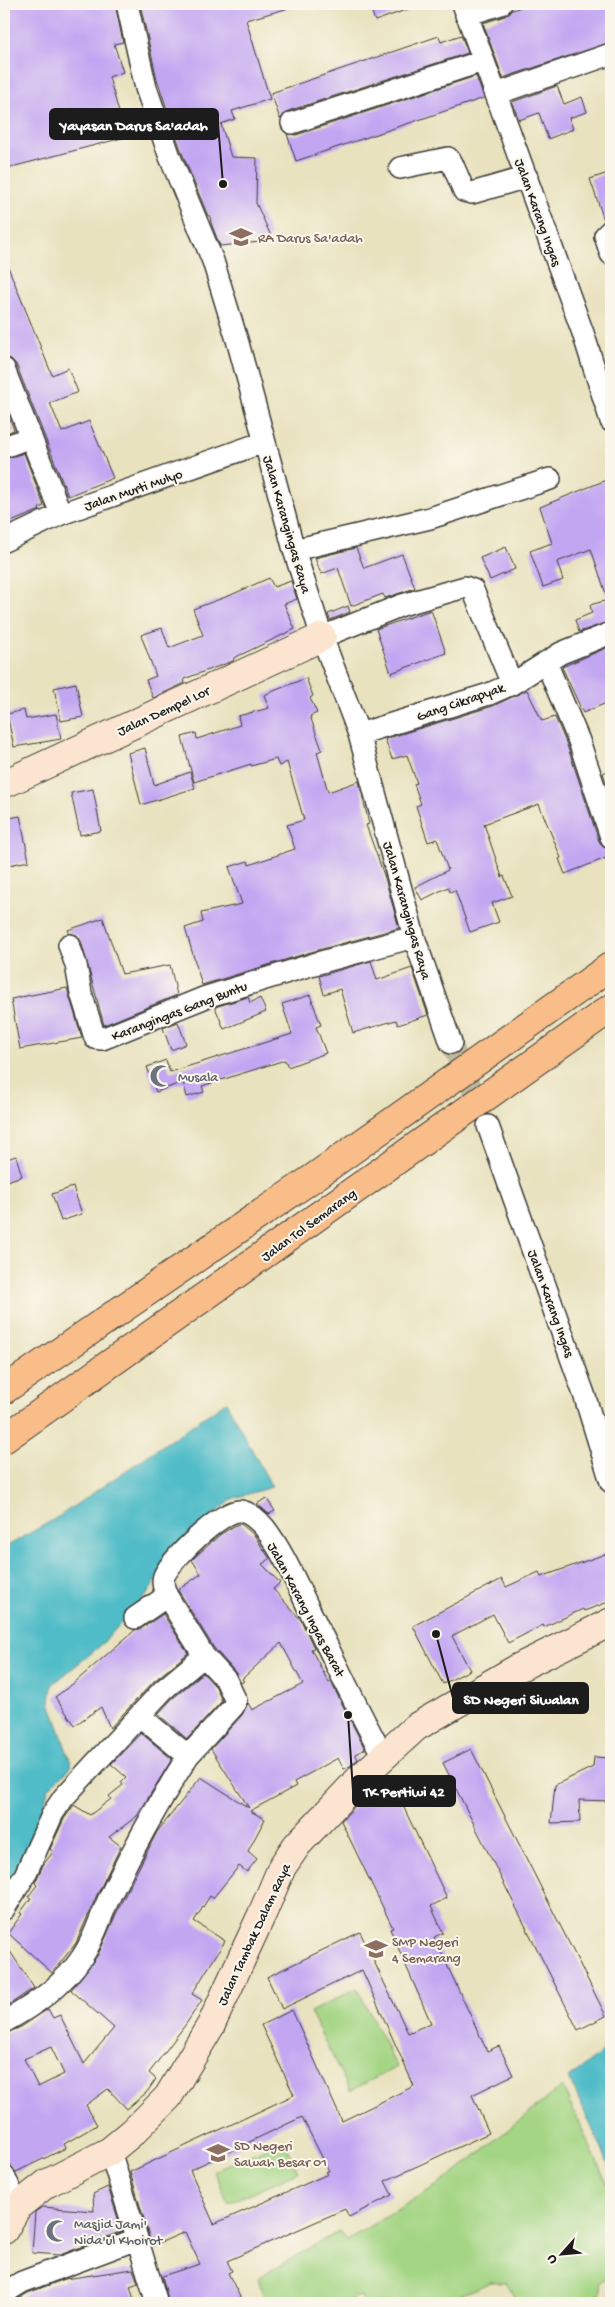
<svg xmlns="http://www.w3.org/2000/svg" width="615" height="2307" font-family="'Gochi Hand',sans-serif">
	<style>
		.green { fill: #a4d584; stroke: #607850 }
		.water { fill: #4fbcc7; stroke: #366c72 }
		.building { fill: #c2a6f2; fill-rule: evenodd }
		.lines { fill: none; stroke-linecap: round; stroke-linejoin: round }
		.street-tunnel { stroke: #c0ba9e; stroke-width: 21; stroke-dasharray: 21 11; stroke-linecap: butt }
		.street-casing { stroke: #3b3a34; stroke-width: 24 }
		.secondary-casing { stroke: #3b3a34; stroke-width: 30 }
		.highway-casing { stroke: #3b3a34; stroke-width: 30 }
		.street { stroke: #fff; stroke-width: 21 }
		.secondary { stroke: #fce5d0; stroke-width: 28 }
		.highway { stroke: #f8bd89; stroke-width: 28 }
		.labels { text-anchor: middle; stroke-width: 4; stroke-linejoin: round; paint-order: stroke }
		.street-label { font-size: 14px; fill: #1c1c1c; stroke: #fbf7ec }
		.education-label { font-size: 14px; fill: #785e54; stroke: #fbf7ec; text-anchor: start }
		.worship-label { font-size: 14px; fill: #5b616d; stroke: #fbf7ec; text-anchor: start }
		.leader { fill: none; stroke: #1c1c1c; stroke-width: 2 }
		.callout-dot { fill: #1c1c1c; stroke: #fbf7ec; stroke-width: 2 }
		.callout { fill: #1c1c1c; stroke: #1c1c1c; stroke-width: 2 }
		.callout-label { font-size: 15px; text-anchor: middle; font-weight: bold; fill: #fff }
	</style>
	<rect width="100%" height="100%" fill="#fbf7ec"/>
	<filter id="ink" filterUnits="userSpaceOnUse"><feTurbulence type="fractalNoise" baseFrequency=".02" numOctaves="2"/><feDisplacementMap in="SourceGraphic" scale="10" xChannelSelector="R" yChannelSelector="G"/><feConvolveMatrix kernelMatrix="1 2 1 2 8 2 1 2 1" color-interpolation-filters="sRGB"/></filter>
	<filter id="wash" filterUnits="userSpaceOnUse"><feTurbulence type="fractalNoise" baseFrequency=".0096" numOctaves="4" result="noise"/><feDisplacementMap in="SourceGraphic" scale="20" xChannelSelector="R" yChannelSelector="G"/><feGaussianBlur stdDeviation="1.12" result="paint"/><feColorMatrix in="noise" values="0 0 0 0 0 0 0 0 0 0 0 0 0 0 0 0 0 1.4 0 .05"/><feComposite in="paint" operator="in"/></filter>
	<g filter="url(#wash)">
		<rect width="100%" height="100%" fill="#e9e2bf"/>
		<path class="green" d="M357,1988L397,2067L350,2091L310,2012Z
			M562,2086L611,2192V2277L599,2283L601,2293L578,2303H518L505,2282H491L442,2303H364L361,2296L341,2303H266L258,2278L339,2231L347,2240L446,2180Z
			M284,2140L298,2172L228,2203L214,2171Z"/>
		<path class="water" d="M226,1402L272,1487L234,1498L183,1541L146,1596L100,1646L52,1685L50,1702L72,1766L49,1788L22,1874L4,1903V1548L58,1517Z
			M611,2045V2169L569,2078Z"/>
		<g id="blocks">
			<path class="building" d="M4,4H115L123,42L114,44L123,72L109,77L126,137L4,169Z
				M140,4H289V8L246,20L270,99L232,111L235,119L221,124L231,157L257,158L256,203L271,236L260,242L220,246L211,223L210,216H208L182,153L166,106L157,79Z
				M369,4H417V6L375,21Z
				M530,4H611V42L503,78L483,23L505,16L512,10Z
				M461,35L468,53L288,111L280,119L271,93L439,36L441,42Z
				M476,76L484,98L296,161L287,134L296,135Z
				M557,86L564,104L582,97L587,112L569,118L573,129L548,139L539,113L519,120L512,102Z
				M611,172V218L604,220L590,179Z
				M4,257L52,375L68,368L78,392L50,403L62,432L89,421L113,478L68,496L16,364L11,359L4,357Z
				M4,403L14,430L4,434Z
				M24,453L44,506L39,508L40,510L4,525V459Z
				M611,478V621L579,632L575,620L592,613L590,605L608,600L591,549L557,562L563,580L543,587L530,551L552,543L540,507Z
				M506,547L515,569L490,580L480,558Z
				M356,548L364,568L402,554L415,588L385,598L383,594L351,606L338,568L321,574L315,558Z
				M269,578L274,587L291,581L297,599L284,604L295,629L234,658L233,661L184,679L185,683L153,698L146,680L156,676L141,635L162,628L169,648L203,635L193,609L231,595Z
				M348,606L350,612L330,620L328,614Z
				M431,610L446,653L391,673L376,629Z
				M611,646V701L583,713L562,667Z
				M306,678L313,696L310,698L317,713L310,716L322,750L317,752L328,792L359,781L369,824L366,825L385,878L399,928L311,952L202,985L185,928L203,922L201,913L242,904L229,867L248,861L249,865L295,849L287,825L304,820L287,762L279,766L276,759L251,766V764L194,782L182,737L196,733L197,739L240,725L238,716L269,708L264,695Z
				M76,683L83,717L61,721L54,688Z
				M527,690L542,721L555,717L567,745L599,841L603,847L611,849V856L565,874L559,859L561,858L539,804L484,824L502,877L504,876L512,896L492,903L499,922L470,932L455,890L450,892L448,887L422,900L415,887L448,870L437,839L428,842L416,806L421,804L414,784L417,783L407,755L392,759L385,739L493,706Z
				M24,710L26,719L56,714L61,739L14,747L7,714Z
				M145,748L154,785L190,772L195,788L141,805L128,753Z
				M611,769V798L603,773Z
				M93,789L101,831L80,835L71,793Z
				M20,816L29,861L4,866V819Z
				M103,918L122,974L170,965L177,995L104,1025L81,941L77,935L69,933L68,930Z
				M371,961L377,980L412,968L428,1015L398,1025L396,1020L353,1033L340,989L324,994L319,976Z
				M67,988L82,1038L20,1049L11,999Z
				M310,995L321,1025L316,1027L326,1053L288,1067L285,1060L202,1086L204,1092L187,1097L183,1082L156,1092L147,1067L166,1060L170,1072L292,1034L282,1004Z
				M248,997L250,1003L260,998L266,1012L224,1029L215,1007Z
				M178,1022L186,1044L171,1050L163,1028Z
				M16,1156L22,1176L4,1182V1160Z
				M73,1187L82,1214L61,1221L52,1194Z
				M266,1498L275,1511L269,1514L257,1504Z
				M241,1524L254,1535L270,1559L262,1564L280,1583L273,1589L301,1620L314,1648L311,1649L329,1683L331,1682L365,1749L355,1754L358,1759L350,1766L344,1769L338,1758L294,1782L296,1786L250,1811L265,1819L248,1851L257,1859L247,1872L239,1866L213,1898L210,1896L194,1921L225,1941L192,1994L202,2000L186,2024L149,2073L156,2079L147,2092L127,2109L108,2089L86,2105L97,2125L64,2144L66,2148L16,2172L11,2166L4,2164V2034L21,2027L48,2009L53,2018L60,2015L84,2064L114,2028L71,1990L98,1955L120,1905L157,1832L201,1777L249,1808L211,1749L242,1715L248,1703L252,1710L303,1684L281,1643L242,1679L244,1681L241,1683L235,1672L214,1648L178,1590L201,1574L192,1560L196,1556L221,1534L236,1525ZM51,2047L64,2074L38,2087L24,2059Z
				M611,1552V1601L584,1611L583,1609L544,1627L543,1625L508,1643L493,1614L452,1636L470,1670L443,1684L413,1626L502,1579L506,1587L539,1572L541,1577Z
				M163,1614L188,1653L154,1681L110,1728L101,1707L75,1725L55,1697L74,1683L135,1630L142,1628Z
				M203,1673L216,1687L222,1701L187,1739L158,1714L172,1699Z
				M141,1733L172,1759L137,1816L109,1837L121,1846L97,1895L76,1943L52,1973L8,1933L22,1914L20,1913L31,1898L28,1897L37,1885L35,1883L43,1865L53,1852L50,1849L64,1819L74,1805L90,1815L111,1799L109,1796L123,1785L121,1782L126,1777L111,1764Z
				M471,1749L606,2016L578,2030L443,1763Z
				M594,1757L611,1758V1801L579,1800L580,1822L551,1823L555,1785L593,1767Z
				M393,1785L447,1898L431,1906L443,1933L434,1937L487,2051L499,2046L513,2075L472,2095L489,2133L385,2181L392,2195L349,2217L345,2209L227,2261L232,2271L228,2273L243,2303H169L162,2276L200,2264L185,2232L152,2246L130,2172L294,2095L261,2025L292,2010L342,2121L414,2086L362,1970L282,2009L267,1977L360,1932L408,2033L431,2023L390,1929L393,1928L341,1821L359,1802ZM302,2117L329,2171L326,2172L328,2174L214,2224L190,2170Z
				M4,1942L34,1988L4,2008Z
				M108,2187L122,2231L60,2255L32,2253L35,2212L42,2207L94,2211L93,2194Z
				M133,2269L138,2283L130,2286L135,2303H11L28,2293L65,2279Z"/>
		</g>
	</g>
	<g filter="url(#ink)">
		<use href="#blocks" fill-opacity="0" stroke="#3b3a34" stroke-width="1"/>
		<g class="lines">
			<path class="street-tunnel" d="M451,1043L484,1116"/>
			<defs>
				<path id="street" d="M127,4L146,88L170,157L213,261L238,343L294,550L322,637L359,734L414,937L451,1043
					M463,4L583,333L611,421
					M466,15L501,4
					M496,94L611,54
					M292,123L483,61
					M400,168L448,158L452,163L464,191L472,193L527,177
					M611,230L605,236L611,254
					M4,369L61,514
					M4,447L31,437
					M4,541L61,514L264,442
					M294,550L430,518L550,479
					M322,637L402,605L465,587L473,590L512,684
					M546,662L579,741L611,837
					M359,734L489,694L512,684L561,653L611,633
					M69,945L76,965L81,993L95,1038L102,1039L206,997L314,964L414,937
					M488,1126L584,1394L611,1482
					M135,1618L167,1596
					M140,1716L188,1756L233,1707L236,1701L226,1680L204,1656
					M4,1909L25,1875L53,1813L64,1797L163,1690L204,1656L167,1596C164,1589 161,1581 165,1574C173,1558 221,1511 239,1511C248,1511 258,1520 264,1527C282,1550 295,1580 308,1607C333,1657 356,1707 383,1756
					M4,2022C33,2006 63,1986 82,1957C96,1937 101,1913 112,1892C135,1845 160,1800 188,1756
					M110,2151L157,2303
					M4,2176L18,2206
					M4,2293L22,2282L137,2239"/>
				<path id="secondary" d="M4,784L322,637
					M4,2230L18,2206L46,2184L110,2151L134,2131L168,2097L211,2025L263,1912L282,1867L297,1845L360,1778L416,1727L518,1668L611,1622"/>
				<path id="highway" d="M4,1390L313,1178L611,966
					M4,1439L611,1008"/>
			</defs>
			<use href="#street" class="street-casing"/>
			<use href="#secondary" class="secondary-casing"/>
			<use href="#highway" class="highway-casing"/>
			<use href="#street" class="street"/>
			<use href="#secondary" class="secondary"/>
			<use href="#highway" class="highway"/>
		</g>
	</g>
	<defs>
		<symbol id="school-bare" viewBox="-9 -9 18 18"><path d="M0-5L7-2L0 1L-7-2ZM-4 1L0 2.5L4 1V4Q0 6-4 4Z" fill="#8d6e63" stroke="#fbf7ec" stroke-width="2.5" paint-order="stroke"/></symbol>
		<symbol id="mosque-bare" viewBox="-9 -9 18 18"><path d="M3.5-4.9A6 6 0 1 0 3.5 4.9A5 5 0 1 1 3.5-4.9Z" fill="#6b7280" stroke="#fbf7ec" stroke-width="2.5" paint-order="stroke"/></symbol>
	</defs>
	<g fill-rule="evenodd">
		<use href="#school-bare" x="225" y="221" width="32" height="32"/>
		<use href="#mosque-bare" x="145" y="1060" width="32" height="32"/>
		<use href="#school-bare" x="360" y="1933" width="32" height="32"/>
		<use href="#school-bare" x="202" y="2137" width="32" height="32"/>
		<use href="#mosque-bare" x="41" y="2215" width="32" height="32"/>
	</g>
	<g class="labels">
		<g class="street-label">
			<text transform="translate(539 212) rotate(70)" y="5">Jalan Karang Ingas</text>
			<text transform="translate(133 489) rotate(-19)" y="5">Jalan Murti Mulyo</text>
			<text transform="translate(288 524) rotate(74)" y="5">Jalan Karangingas Raya</text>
			<text transform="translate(460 701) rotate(-19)" y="5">Gang Cikrapyak</text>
			<text transform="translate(163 710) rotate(-25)" y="5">Jalan Dempel Lor</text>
			<text transform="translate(408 910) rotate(74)" y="5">Jalan Karangingas Raya</text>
			<text transform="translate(179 1010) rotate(-21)" y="5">Karangingas Gang Buntu</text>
			<text transform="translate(308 1224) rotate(-36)" y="5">Jalan Tol Semarang</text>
			<text transform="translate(552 1303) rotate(70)" y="5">Jalan Karang Ingas</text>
			<text transform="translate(307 1609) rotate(62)" y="5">Jalan Karang Ingas Barat</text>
			<text transform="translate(253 1934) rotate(-65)" y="5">Jalan Tambak Dalam Raya</text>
		</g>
		<g class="education-label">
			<text x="258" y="242">RA Darus Sa'adah</text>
			<text x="392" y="1946">SMP Negeri<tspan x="392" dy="16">4 Semarang</tspan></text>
			<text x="234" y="2150">SD Negeri<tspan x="234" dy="16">Sawah Besar 01</tspan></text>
		</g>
		<g class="worship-label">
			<text x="178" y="1081">Musala</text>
			<text x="74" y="2228">Masjid Jami'<tspan x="74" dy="16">Nida'ul Khoirot</tspan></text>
		</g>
	</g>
	<path class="leader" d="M223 184L218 124M436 1634L453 1698M348 1715L353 1791"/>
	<g class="callout-dot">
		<circle cx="223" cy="184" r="5"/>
		<circle cx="436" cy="1634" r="5"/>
		<circle cx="348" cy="1715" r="5"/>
	</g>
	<g class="callout">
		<rect x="50" y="109" width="168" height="30" rx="5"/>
		<rect x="453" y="1683" width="135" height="30" rx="5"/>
		<rect x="353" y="1776" width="102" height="30" rx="5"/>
	</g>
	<g class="callout-label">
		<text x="134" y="130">Yayasan Darus Sa'adah</text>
		<text x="521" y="1704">SD Negeri Siwalan</text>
		<text x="404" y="1796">TK Pertiwi 42</text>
	</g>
	<rect width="615" height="2307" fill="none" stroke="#fbf7ec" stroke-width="20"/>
	<g transform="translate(562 2254) rotate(243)" stroke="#fbf7ec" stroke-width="4" paint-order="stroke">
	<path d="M0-4L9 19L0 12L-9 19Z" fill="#1c1c1c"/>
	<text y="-8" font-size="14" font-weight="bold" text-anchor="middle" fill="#1c1c1c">U</text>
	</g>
</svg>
